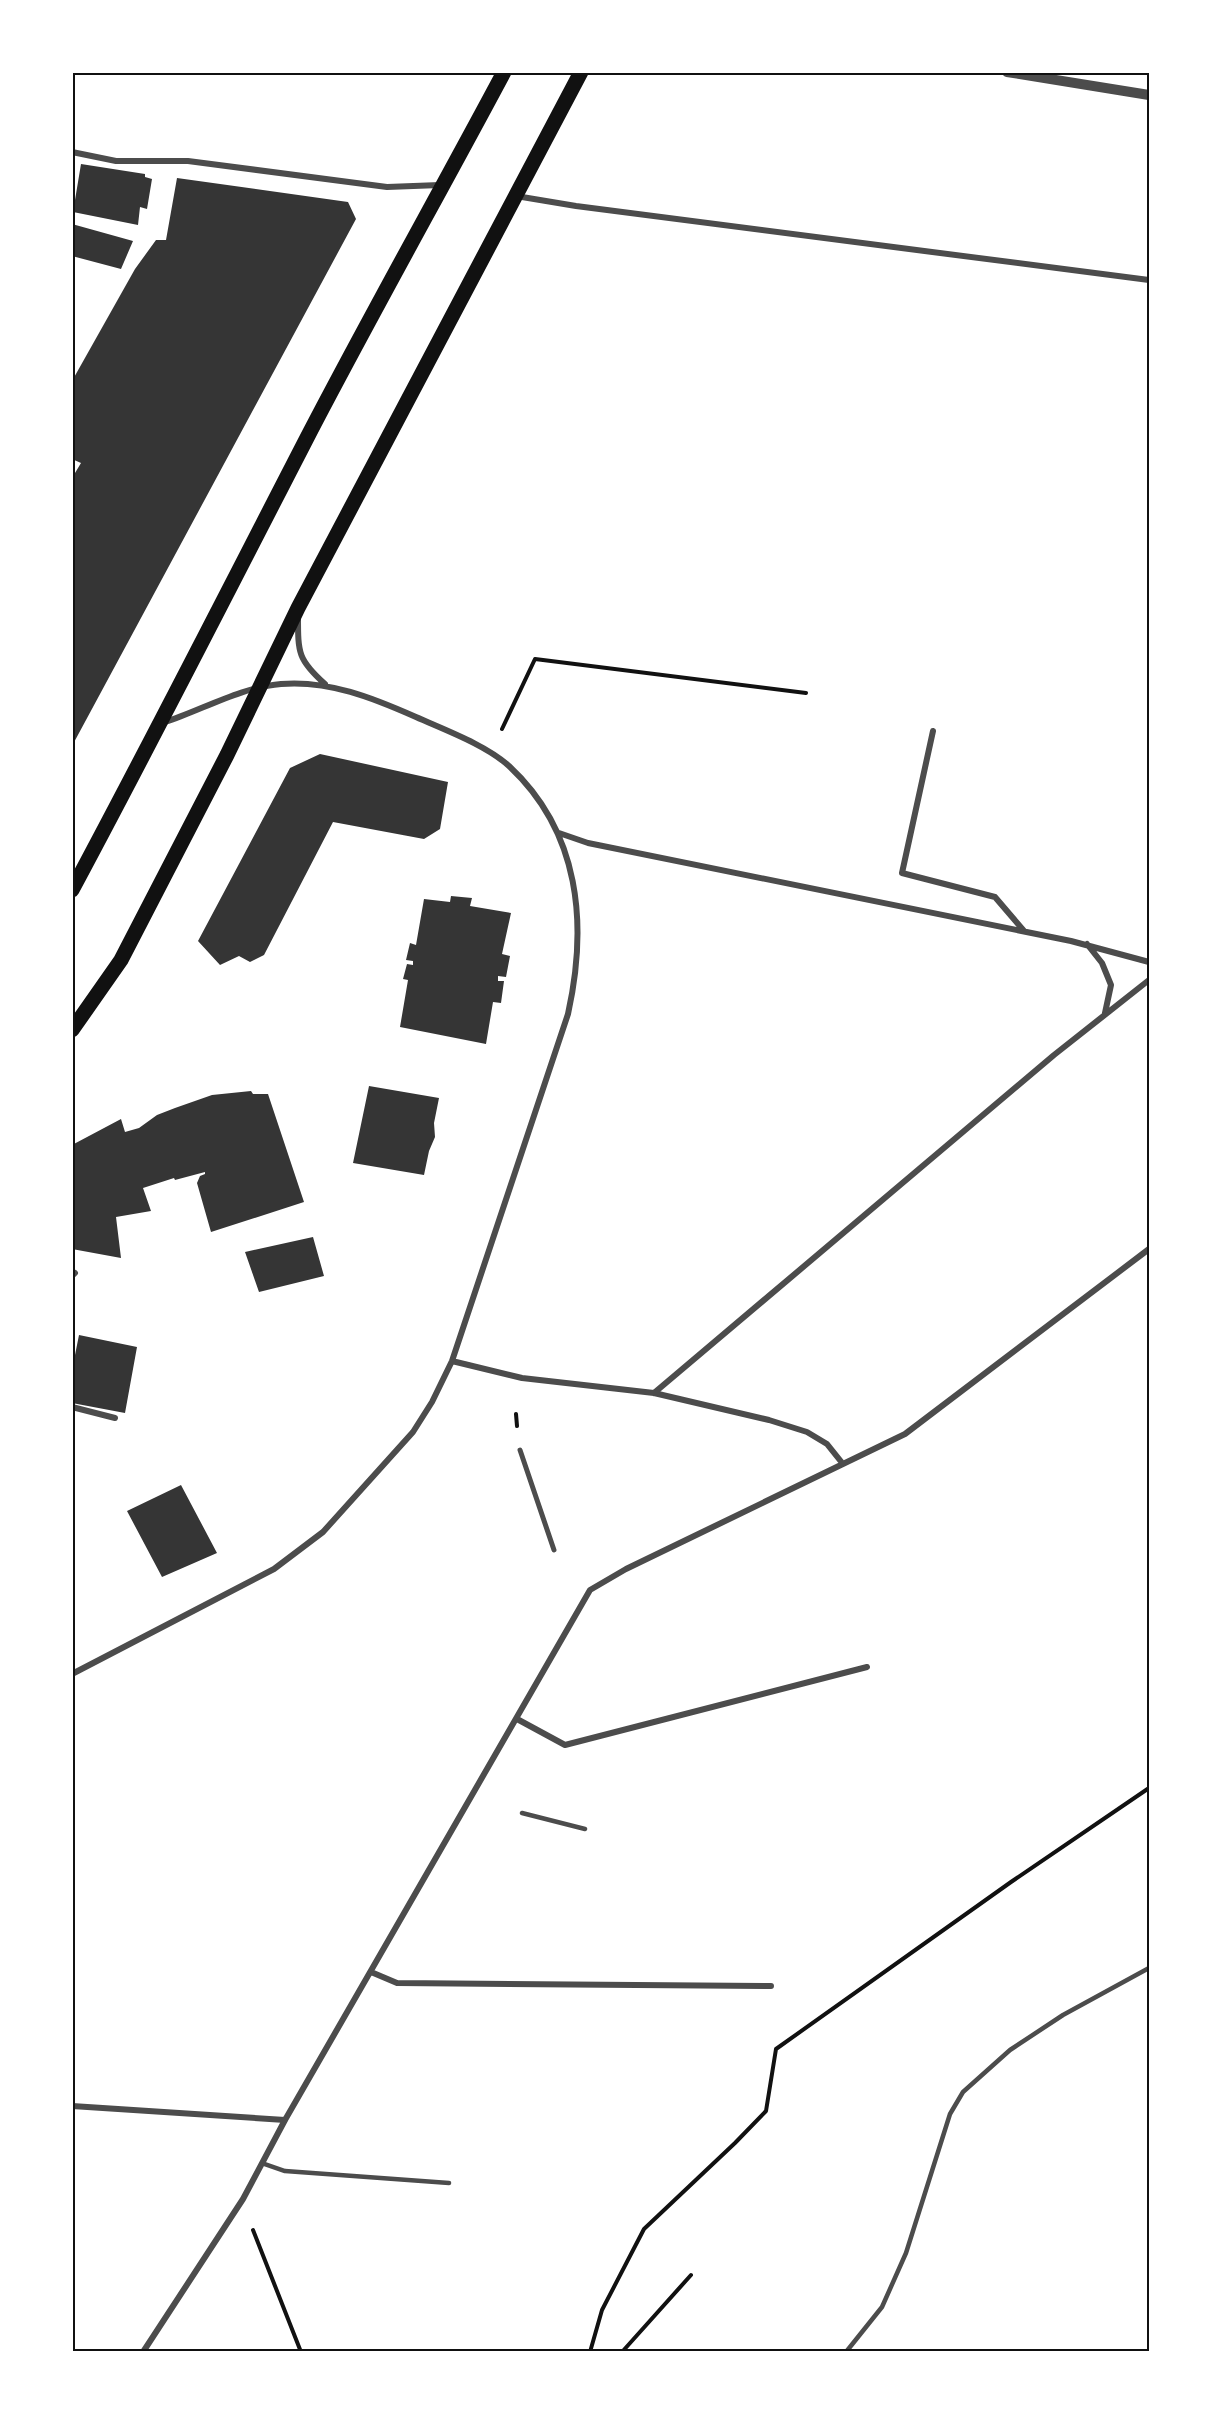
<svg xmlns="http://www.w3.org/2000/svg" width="1221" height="2424" font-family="'Zilla Slab',serif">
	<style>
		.building { fill: #353535 }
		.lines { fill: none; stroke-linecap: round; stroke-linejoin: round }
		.path { stroke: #111; stroke-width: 4 }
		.service { stroke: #4c4c4c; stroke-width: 4.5 }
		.pedestrian { stroke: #4c4c4c; stroke-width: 5 }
		.minor { stroke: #4c4c4c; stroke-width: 6 }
		.tertiary { stroke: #4c4c4c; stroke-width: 10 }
		.primary { stroke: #111; stroke-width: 15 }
		.neatline { fill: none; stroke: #111; stroke-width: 2 }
	</style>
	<rect width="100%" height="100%" fill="#fff"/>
	<path class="building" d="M81,164L145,174V177L152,179L147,209L140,207L138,225L73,212Z
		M177,178L348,202L356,219L72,746V478L81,463L72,459V381L135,269L156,240H166Z
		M72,224L133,241L121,269L72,256Z
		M320,754L448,782L440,829L424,839L333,822L264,955L250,962L239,956L220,965L198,941L290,768Z
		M451,896L472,898L470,906L511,913L502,954L510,956L506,977L498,976V981H504L501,1003L493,1002L486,1044L400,1027L408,980L403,979L407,964L413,965V961L406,960L410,943L416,945L424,899L450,902Z
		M369,1086L439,1098L434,1123L435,1137L429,1151L424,1175L353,1163Z
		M251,1091L253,1094H268L304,1202L211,1232L197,1183L200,1176L205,1174V1172L175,1180L174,1178L143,1188L151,1211L116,1217L121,1258L72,1249V1145L121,1119L125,1132L139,1128L157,1115L175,1108L212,1095Z
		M313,1237L324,1276L259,1292L245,1252Z
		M79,1335L137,1347L125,1413L72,1403V1370Z
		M181,1485L217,1553L162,1577L127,1511Z"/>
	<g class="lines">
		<path class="path" d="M502,729L535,659L806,693
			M516,1414L517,1426
			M253,2230L301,2352
			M590,2352L602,2310L644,2229L735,2143L766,2111L776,2049L1011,1882L1149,1788
			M622,2352L691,2275"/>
		<path class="service" d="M522,1813L585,1829
			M262,2163L285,2171L449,2183
			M846,2352L882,2307L906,2253L950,2114L963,2092L1010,2050L1063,2015L1149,1968"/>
		<path class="pedestrian" d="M520,1450L554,1550"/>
		<path class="minor" d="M72,152L116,161H188L387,187L440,185
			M516,196L576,206L1149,280
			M298,617C298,653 298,660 325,684
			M933,731L902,873L995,897L1024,931
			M559,833L588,843L1071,941L1149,962
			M1087,944L1102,963L1111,985L1105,1013
			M72,1276L75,1273
			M452,1361L522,1378L654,1393L769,1420L807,1432L827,1444L843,1464
			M654,1393L1054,1055L1149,980
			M72,1407L115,1418
			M72,1674L274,1569L323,1532L413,1432L432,1402L452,1361L568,1014C588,924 580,832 509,766C486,745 445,730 416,717C373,698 329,680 281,684C241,687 202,710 165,722
			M517,1719L565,1745L867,1667
			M371,1972L397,1983L771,1986
			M72,2106L285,2120
			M143,2352L243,2199L285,2120L590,1590L626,1569L905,1434L1149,1249"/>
		<path class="tertiary" d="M1007,72L1149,95"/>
		<path class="primary" d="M72,890C153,739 231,585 310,432C373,311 440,192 504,72
			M72,1030L121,960L227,755L298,608L581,72"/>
	</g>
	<rect width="1221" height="2424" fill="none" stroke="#ffffff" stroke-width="147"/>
	<rect x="74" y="74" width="1074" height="2276" class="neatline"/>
</svg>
